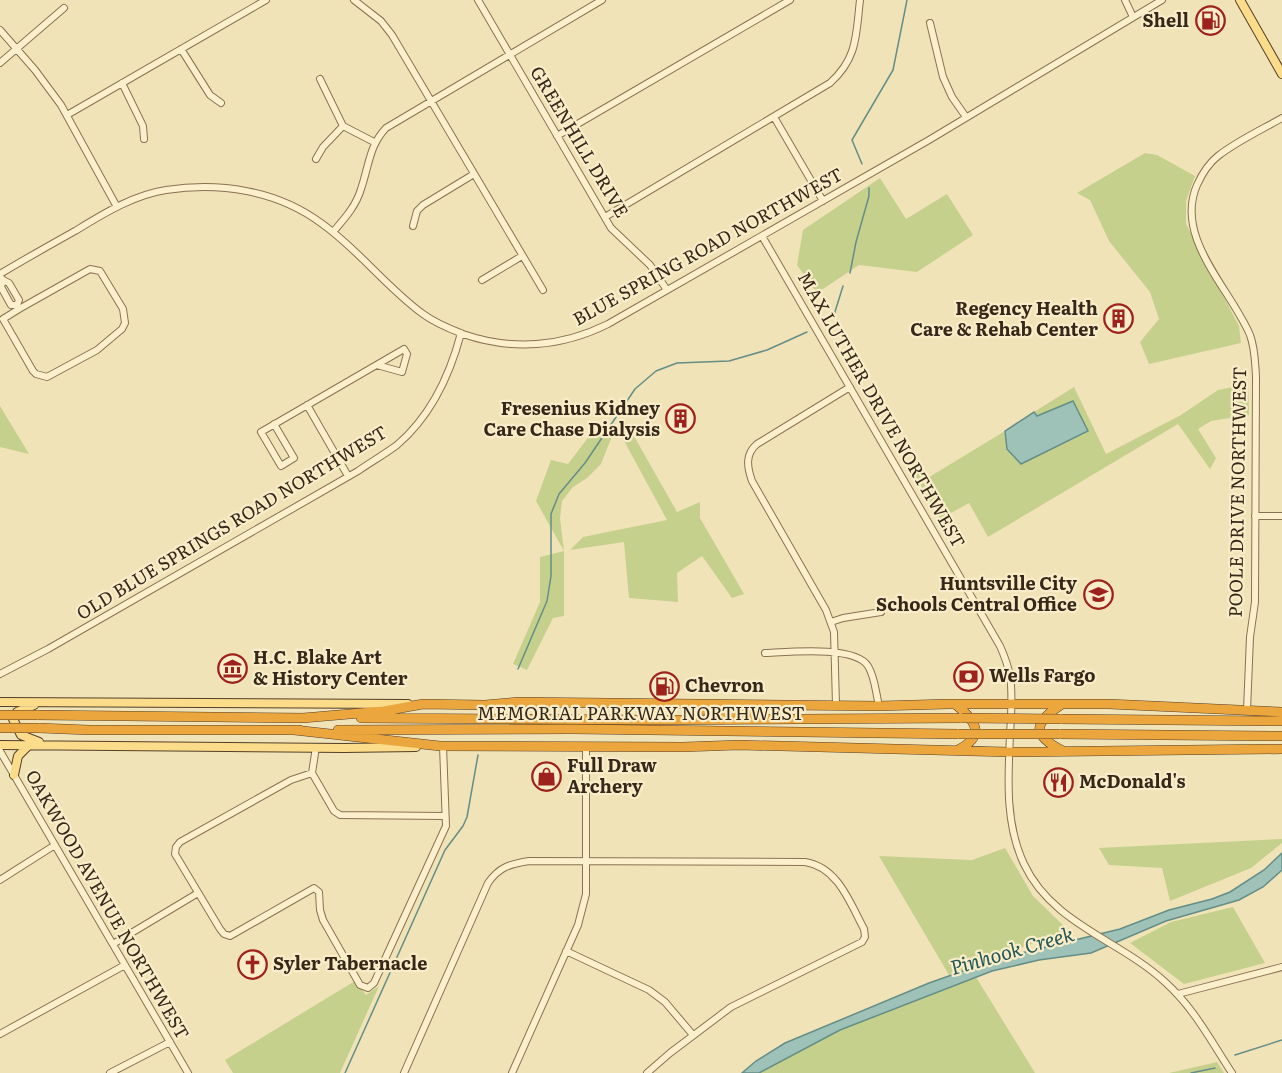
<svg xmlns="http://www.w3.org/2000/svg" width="1282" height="1073" font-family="Literata,serif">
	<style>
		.green { fill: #c5d08c }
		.water { fill: #9ec1b8; stroke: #658e86; stroke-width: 1.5 }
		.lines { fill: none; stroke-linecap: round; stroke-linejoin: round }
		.stream { stroke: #658e86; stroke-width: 1.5 }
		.minor-casing { stroke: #897252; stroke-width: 8 }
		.major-casing { stroke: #553f27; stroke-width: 10 }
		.highway-casing { stroke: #553f27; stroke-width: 10 }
		.minor { stroke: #fcf0cc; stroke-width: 6 }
		.major { stroke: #fadc8b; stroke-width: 8 }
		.highway { stroke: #eba73e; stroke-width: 9 }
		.highway-bridge-casing { stroke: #553f27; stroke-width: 10; stroke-linecap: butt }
		.highway-bridge { stroke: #eba73e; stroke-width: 9 }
		.labels { text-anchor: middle; stroke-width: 4.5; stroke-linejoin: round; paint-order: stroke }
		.poi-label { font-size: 18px; font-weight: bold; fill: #362819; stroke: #f8edc8; text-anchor: start }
		.street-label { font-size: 18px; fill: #362819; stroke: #f8edc8 }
		.water-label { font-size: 20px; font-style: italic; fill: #265756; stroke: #f8edc8 }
	</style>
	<rect width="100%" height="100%" fill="#f1e3b8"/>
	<path class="green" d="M1145,153L1157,155L1195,176L1186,201V224L1239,326L1241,343L1149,364L1140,342L1159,319L1150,292L1109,241L1090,200L1077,193Z
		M880,178L906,219L947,194L973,235L917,272L859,265L817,293L797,265L803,230Z
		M1248,384L1249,415L1211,421L1198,429L1216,458L1210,469L1178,424L988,537L969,503L940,519L909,465L915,462L926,479L1005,431L1007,449L1021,464L1088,431L1036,416L1034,412L1074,387L1106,454L1181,415L1218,390Z
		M0,406L29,454L0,447Z
		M626,422L677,512L700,502V518L744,594L732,598L702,556L677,573L678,602L629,598L624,542L570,550L583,537L667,520L616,426L601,464L587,478L573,487L562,501L560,518L564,551V616L553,618L527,670L513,664L540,602V557L564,551L536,501L551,460L568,464L590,435Z
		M1282,839V843L1251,868L1170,901L1162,868L1109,865L1099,848Z
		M1005,848L1033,896L1068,930L949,975L879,856L972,860Z
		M1233,907L1265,963L1184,984L1130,943L1171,922Z
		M976,977L1035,1073H759L840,1030Z
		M355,981L366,995L379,986L340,1073H233L225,1060Z
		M1217,1062L1224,1073H1169L1213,1063Z"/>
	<path class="water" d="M1073,401L1088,431L1021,464L1007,449L1005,431L1034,412L1037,416Z
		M1282,853V870L1263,887L1239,900L1166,921L1091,953L1039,960L992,971L840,1030L759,1073H742L756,1061L785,1043L929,983L997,959L1120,929L1169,910L1212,899L1230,892L1264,870Z"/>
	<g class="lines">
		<path class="stream" d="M862,164L852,140L893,70L907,0
			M850,273L856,242L869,196V188
			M823,323L834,315L843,286
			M518,669L547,601L551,576V514L559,494L585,463L635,389L656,371L677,363L729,361L767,350L807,332
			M1235,1055L1282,1040
			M345,1073L445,850L463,826L467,817L478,755
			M1191,1073L1215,1068"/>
		<defs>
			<path id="minor" d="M354,0L381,21L392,35L543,290
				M478,0L611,228L650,265L667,290
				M1125,0L1133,17
				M930,23L943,77L952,97L966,117
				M0,30L35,70L61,105L117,207
				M181,49L210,95L221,103
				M0,63L64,8
				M320,79L343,126L374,142
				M122,83L143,126L144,139
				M67,115L266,0
				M774,117L823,201
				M557,136L790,0
				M316,159L323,147L343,126
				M605,217L830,83C858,58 856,34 860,0
				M413,226L417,211L423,205L474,174
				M333,232C345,218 356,206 361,189C369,166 369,146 386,128L602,0
				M762,236L1000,646C1004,655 1008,665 1010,676C1013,695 1011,715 1010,735C1008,778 1005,824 1024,864C1052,924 1120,940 1165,982C1194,1008 1211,1041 1232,1073
				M0,274C25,259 50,245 75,231C103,214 133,195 166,190C220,182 276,190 321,223C358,249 386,287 423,314C435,323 450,329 463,334C512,351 562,347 608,324L929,140L1162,0
				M0,276L3,280L9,283L19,300L17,305H11L1,287L3,280
				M482,280L522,256
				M17,305L19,309L90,269L100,271L123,309L125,323L122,329L97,350L47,377L36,374L33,371L3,319L19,309
				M307,405L348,476
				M274,424L294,458L281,466L261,432L404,349L407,354L402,372L377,365
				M1255,516H1282
				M831,622L843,618L881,612
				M765,653C788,652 855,645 868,666C875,677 876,694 879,706
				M0,674L48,649L358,471C371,462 385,454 397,445C431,416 450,375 461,333
				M836,705L834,632L826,610L752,481C747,467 745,454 757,444L850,387
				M1247,710L1250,637L1255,602L1256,376C1255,362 1255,348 1250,335C1230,288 1174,238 1197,185C1202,174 1209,163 1218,156C1237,141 1261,130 1282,118
				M0,751L188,1073
				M312,773L291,780L180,842L176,847L175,854L220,929L224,934L230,936L314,888L319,892L320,910L323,920L360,985L368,988L374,983L446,826L443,746
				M312,773L334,811L340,815L445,816
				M312,773L316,747
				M0,880L55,845
				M113,944L198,893
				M566,951L649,990L665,1002L693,1035
				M1178,994L1282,967
				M0,1034L125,965
				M110,1073L170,1042
				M404,1073L488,883C499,867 510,864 529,861L805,862C838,867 850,903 864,929L865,937L862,942L731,1007L670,1053L647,1073
				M512,1073L578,925L586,894V747"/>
			<path id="major" d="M1240,0L1282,74
				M0,702L408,704
				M34,705L17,712L13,719L21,735L39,742
				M0,745L344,748L416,747
				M14,775L18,756L29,745"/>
			<path id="highway" d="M955,704C975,720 987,735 958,750
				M1062,704C1034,723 1030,734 1063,751
				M699,709L753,714
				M37,715L308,718
				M303,718L384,711L423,704L485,705L518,702L879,706L948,704H1109L1282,712
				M361,718L653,720L962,718
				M1060,719L1282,721
				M39,728L89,730H300
				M294,730L440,746L683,747L739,745L1009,752L1282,749
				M338,730L573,729L959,734
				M1059,734L1282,736"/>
		</defs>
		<use href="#minor" class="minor-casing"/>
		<use href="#major" class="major-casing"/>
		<use href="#highway" class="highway-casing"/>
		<use href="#minor" class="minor"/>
		<use href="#major" class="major"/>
		<use href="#highway" class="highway"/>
		<defs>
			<path id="highway-bridge" d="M0,715H37
				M962,718L1060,719
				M0,728H39
				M959,734H1059"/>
		</defs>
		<use href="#highway-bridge" class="highway-bridge-casing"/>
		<use href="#highway-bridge" class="highway-bridge"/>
	</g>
	<defs>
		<symbol id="fuel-ring" viewBox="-11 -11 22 22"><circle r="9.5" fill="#f8edc8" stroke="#9d221d" stroke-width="1.5"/><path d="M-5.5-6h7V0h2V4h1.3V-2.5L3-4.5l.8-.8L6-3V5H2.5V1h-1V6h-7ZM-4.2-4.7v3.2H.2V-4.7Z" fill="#9d221d"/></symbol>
		<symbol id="building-ring" viewBox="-11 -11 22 22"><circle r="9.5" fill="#f8edc8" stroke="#9d221d" stroke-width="1.5"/><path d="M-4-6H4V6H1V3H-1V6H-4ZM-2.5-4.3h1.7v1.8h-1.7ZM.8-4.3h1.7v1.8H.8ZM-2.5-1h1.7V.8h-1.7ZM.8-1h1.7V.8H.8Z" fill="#9d221d"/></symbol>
		<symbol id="school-ring" viewBox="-11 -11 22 22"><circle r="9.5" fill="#f8edc8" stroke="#9d221d" stroke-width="1.5"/><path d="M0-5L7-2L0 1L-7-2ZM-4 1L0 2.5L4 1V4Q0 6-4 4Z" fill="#9d221d"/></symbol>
		<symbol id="museum-ring" viewBox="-11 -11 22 22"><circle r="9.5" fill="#f8edc8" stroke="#9d221d" stroke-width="1.5"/><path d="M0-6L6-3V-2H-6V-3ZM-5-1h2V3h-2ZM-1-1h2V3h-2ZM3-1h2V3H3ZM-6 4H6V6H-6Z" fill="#9d221d"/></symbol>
		<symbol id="bank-ring" viewBox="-11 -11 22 22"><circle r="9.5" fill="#f8edc8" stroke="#9d221d" stroke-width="1.5"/><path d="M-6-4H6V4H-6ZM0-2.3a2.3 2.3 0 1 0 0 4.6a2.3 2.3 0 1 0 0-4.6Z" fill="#9d221d"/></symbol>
		<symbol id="shop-ring" viewBox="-11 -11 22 22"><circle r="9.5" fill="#f8edc8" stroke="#9d221d" stroke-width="1.5"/><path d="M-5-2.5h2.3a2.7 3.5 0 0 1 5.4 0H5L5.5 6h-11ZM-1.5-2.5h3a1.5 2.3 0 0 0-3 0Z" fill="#9d221d"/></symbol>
		<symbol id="restaurant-ring" viewBox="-11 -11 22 22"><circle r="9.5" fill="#f8edc8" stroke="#9d221d" stroke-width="1.5"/><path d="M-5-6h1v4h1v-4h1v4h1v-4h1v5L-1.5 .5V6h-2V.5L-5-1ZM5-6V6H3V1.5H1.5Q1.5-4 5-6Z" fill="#9d221d"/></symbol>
		<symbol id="church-ring" viewBox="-11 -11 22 22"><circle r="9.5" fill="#f8edc8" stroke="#9d221d" stroke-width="1.5"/><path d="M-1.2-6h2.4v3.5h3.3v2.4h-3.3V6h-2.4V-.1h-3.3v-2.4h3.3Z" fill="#9d221d"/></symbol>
	</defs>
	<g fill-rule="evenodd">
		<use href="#fuel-ring" x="1194" y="4" width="33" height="33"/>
		<use href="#building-ring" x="1102" y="302" width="33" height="33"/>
		<use href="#building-ring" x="664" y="402" width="33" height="33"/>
		<use href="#school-ring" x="1082" y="578" width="33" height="33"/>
		<use href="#museum-ring" x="216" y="652" width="33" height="33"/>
		<use href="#bank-ring" x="952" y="660" width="33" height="33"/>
		<use href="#fuel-ring" x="648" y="670" width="33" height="33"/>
		<use href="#shop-ring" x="530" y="760" width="33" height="33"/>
		<use href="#restaurant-ring" x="1042" y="766" width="33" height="33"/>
		<use href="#church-ring" x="236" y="948" width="33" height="33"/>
	</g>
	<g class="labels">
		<g class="poi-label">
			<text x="1189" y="27" text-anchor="end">Shell</text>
			<text x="1098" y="315" text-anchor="end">Regency Health<tspan x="1098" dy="21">Care &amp; Rehab Center</tspan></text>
			<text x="660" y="415" text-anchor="end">Fresenius Kidney<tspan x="660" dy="21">Care Chase Dialysis</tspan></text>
			<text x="1077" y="590" text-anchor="end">Huntsville City<tspan x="1077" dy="21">Schools Central Office</tspan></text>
			<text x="253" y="664">H.C. Blake Art<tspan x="253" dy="21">&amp; History Center</tspan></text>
			<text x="989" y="682">Wells Fargo</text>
			<text x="685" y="692">Chevron</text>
			<text x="567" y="772">Full Draw<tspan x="567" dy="21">Archery</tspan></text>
			<text x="1079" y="788">McDonald's</text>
			<text x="273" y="970">Syler Tabernacle</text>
		</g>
		<g class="street-label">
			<text transform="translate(579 142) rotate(59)" y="6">GREENHILL DRIVE</text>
			<text transform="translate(708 247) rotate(-29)" y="6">BLUE SPRING ROAD NORTHWEST</text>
			<text transform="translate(881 410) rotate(60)" y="6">MAX LUTHER DRIVE NORTHWEST</text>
			<text transform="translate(1238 492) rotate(-89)" y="6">POOLE DRIVE NORTHWEST</text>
			<text transform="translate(232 523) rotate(-31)" y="6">OLD BLUE SPRINGS ROAD NORTHWEST</text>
			<text x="641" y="720">MEMORIAL PARKWAY NORTHWEST</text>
			<text transform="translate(107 905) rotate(60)" y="6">OAKWOOD AVENUE NORTHWEST</text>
		</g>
		<g class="water-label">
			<text transform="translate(1012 951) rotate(-16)" y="7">Pinhook Creek</text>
		</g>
	</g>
</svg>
